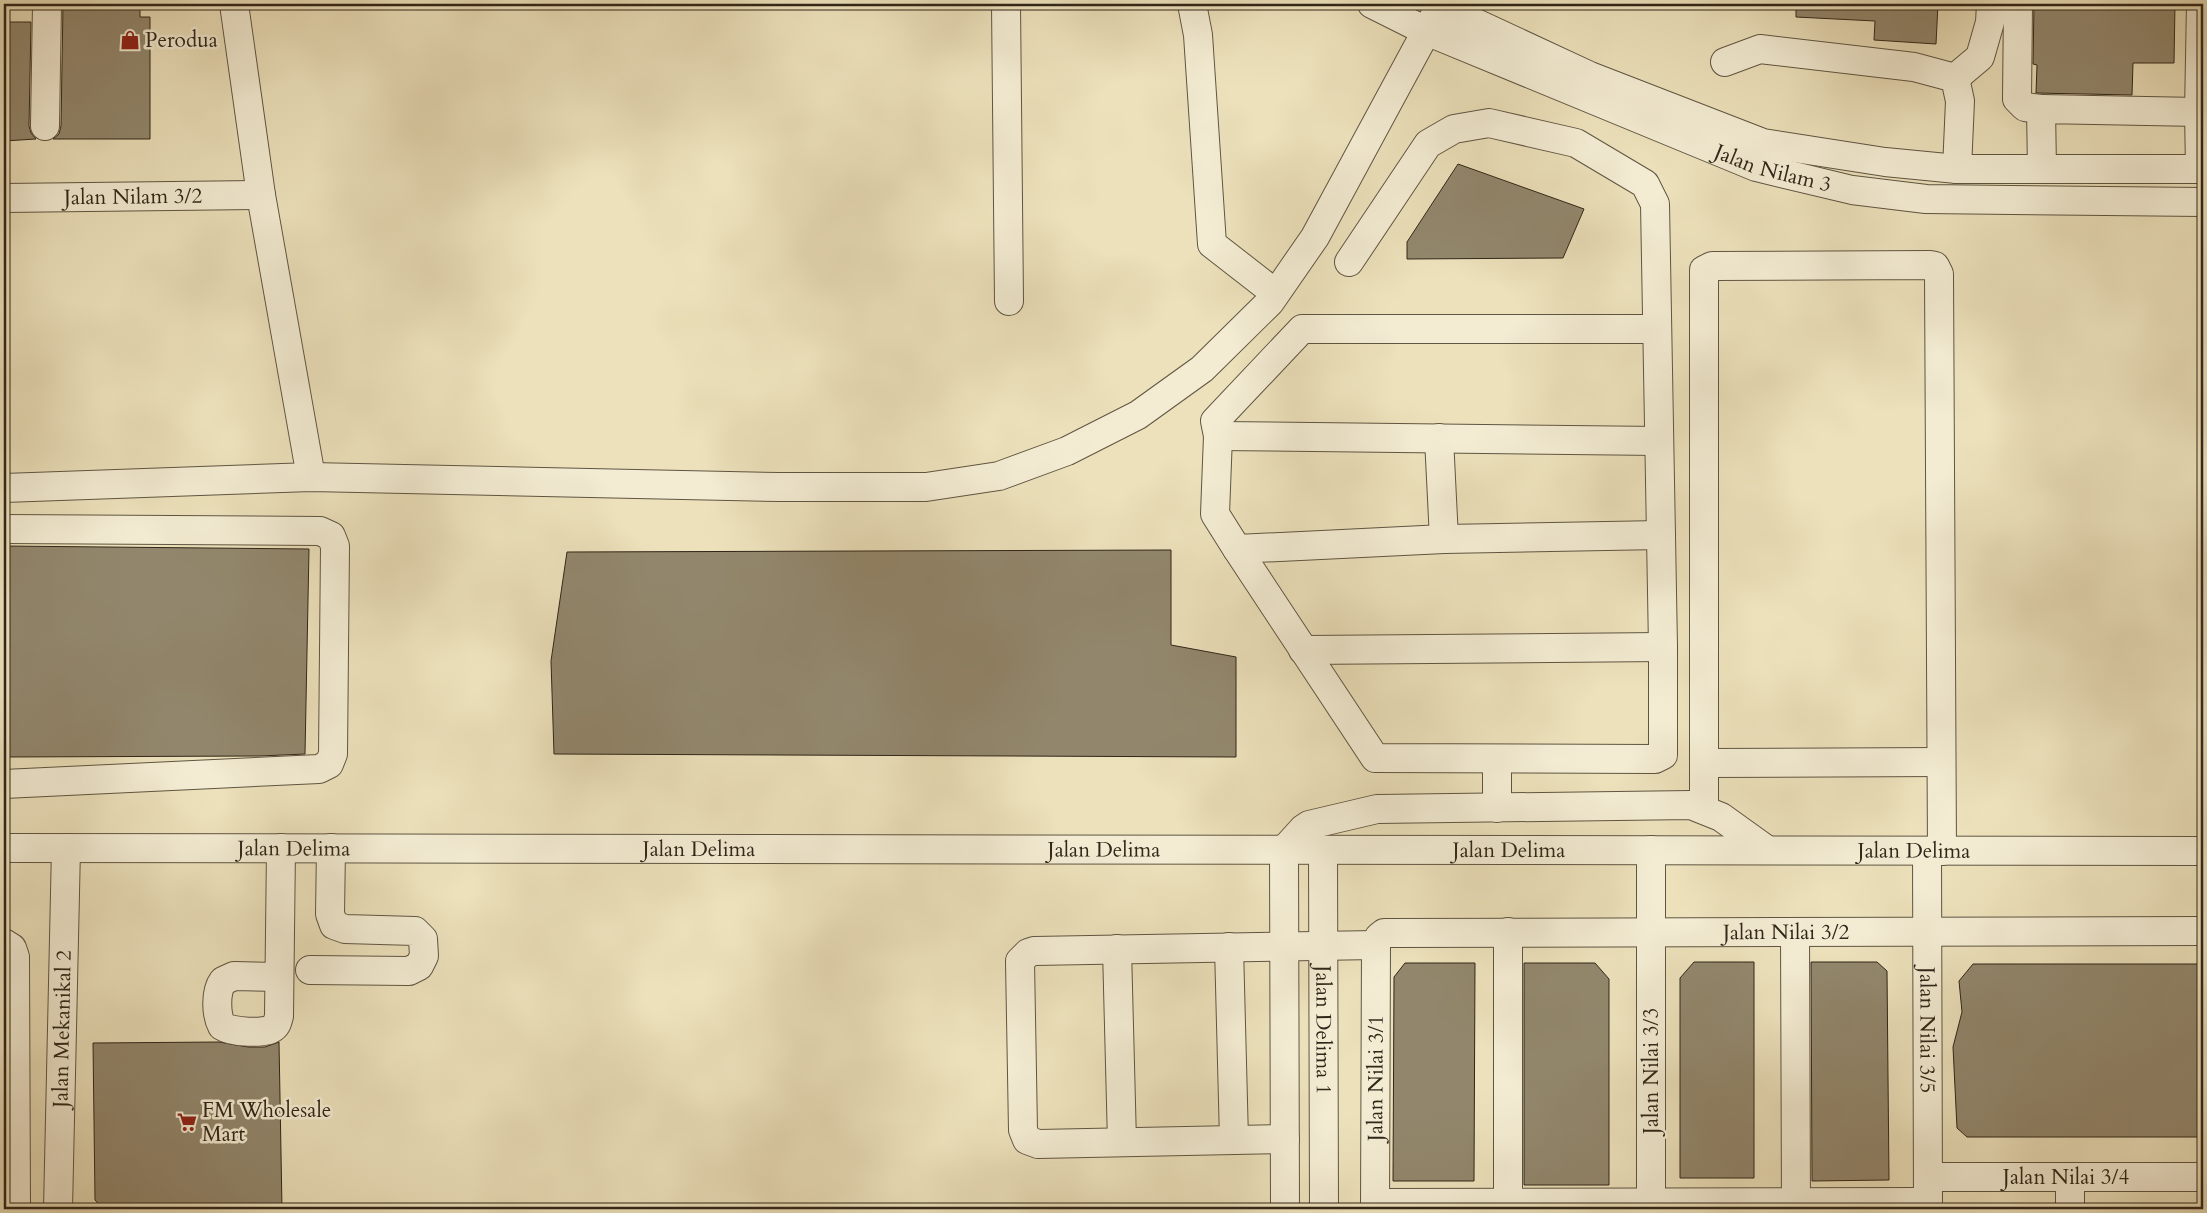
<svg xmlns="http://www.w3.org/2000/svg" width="2207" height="1213" font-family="Cardo,serif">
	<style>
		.building { fill: #92876d; stroke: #302619 }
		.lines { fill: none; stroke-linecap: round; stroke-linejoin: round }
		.minor-casing { stroke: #5f5542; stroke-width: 30 }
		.minor { stroke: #f3ecd3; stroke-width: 28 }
		.labels { text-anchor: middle; stroke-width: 5; stroke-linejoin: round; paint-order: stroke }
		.poi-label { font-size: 21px; fill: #302619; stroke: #f3ecd3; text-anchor: start }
		.street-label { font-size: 21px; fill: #302619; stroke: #f3ecd3 }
	</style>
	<rect width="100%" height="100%" fill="#ece1bb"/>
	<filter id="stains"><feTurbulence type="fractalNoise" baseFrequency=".004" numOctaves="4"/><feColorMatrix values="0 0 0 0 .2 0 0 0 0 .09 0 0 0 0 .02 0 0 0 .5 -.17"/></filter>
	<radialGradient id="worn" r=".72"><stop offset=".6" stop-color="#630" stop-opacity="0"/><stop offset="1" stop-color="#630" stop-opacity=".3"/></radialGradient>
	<path class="building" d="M63,4H140V17H150V139H53L59,134L61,126Z
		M1796,4H1938L1936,44L1874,40L1875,21L1796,17Z
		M2034,4H2175L2174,63H2133L2132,95L2036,93L2037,65L2033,64Z
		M4,22H31L29,126L31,133L36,139L4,141Z
		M1458,164L1584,209L1563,258L1407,259V242Z
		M4,546L309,549L305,754L260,756L4,757Z
		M1171,550V645L1236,657V757L554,754L551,661L567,552Z
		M1694,962H1754V1178H1680V978Z
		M1811,962H1877L1887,971L1889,1180L1812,1181Z
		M1405,963H1475L1474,1181H1393L1394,977Z
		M1524,963H1595L1609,979V1185H1524Z
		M1973,964H2203V1137H1967L1957,1128L1953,1047L1962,1012L1959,981Z
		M219,1042L248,1047H265L279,1042L282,1209H103L95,1200L93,1043Z"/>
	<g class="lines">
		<defs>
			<g id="minor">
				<path d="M234,4L261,195L311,477"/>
				<path d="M1006,4L1009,301"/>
				<path d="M1192,4L1198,35L1212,244L1275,293"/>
				<path id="s1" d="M1372,4L1426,31L1756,167L1852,190L1926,199L2203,202"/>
				<path d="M1435,4L1590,76L1763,143L1885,162L1957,169H2203"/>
				<path d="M2018,4L2017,99L2025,107L2041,109"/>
				<path d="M1725,62L1760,49L1914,67L1955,78L1960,101L1957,169"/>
				<path d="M1955,78L1980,57L1990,22L1991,4"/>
				<path d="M45,126L47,4"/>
				<path d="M2042,169L2041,109L2199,112"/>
				<path d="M2200,169L2199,112L2201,4"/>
				<path id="s2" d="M4,198L261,195"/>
				<path d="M1656,329H1302L1215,421L1218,436L1215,514L1237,549L1444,539L1661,535"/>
				<path d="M1218,436L1659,441"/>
				<path d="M1439,438L1444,539"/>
				<path d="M4,488L311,477L779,487H926L999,476L1067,451L1138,415L1202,369L1270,302L1315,237L1441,4"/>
				<path d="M4,529L320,531L331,536L335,546L333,754L329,764L319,769L4,784"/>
				<path d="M1237,549L1375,758L1655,759L1663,755V647L1655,204L1645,184L1576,143L1489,123L1454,129L1428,144L1349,262"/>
				<path d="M1303,650L1663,647"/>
				<path d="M1497,760V808"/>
				<path d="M1705,763L1941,762"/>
				<path d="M1704,809V270L1712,266L1930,265L1935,266L1939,274L1942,851"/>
				<path id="s3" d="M4,848L2203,851"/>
				<path d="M1284,850L1303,829L1309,825L1377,809L1691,805L1721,817L1767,850"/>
				<path d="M1284,850L1285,1209"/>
				<path id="s4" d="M1323,850L1324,1209"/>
				<path d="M1651,850V1209"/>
				<path id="s5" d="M1927,851L1928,1209"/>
				<path d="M1508,932V1209"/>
				<path d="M1795,932L1796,1209"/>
				<path d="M4,943L12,948L15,957L16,1209"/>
				<path d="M1229,947L1234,1140"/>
				<path d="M1117,949L1122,1142"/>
				<path d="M310,970L409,971L419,966L424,956L423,939L415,931L345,929L334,925L330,914L331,848"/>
				<path d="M279,977L234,976L223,981C215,992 216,1015 222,1026C231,1032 266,1035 274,1027C277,1025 278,1020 279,1016L281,848"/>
				<path d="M1285,1139L1038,1144L1027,1140L1023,1130L1020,961L1028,953L1034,951L1376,945"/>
				<path id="s6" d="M1928,1177H2203"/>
				<path d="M2070,1177V1209"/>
				<path d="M1375,1203L1928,1202"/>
				<path id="s7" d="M58,1209L66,848"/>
				<path id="s8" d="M1375,1209L1376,945L1379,937L1384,933L2203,931"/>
			</g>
		</defs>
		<use href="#minor" class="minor-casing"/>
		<use href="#minor" class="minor"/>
	</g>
	<defs>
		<symbol id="shop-bare" viewBox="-9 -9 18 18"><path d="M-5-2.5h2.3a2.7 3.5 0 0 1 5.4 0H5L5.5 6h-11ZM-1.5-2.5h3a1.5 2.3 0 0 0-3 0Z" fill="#8f2418" stroke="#f3ecd3" stroke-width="2.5" paint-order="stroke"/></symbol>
		<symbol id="supermarket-bare" viewBox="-9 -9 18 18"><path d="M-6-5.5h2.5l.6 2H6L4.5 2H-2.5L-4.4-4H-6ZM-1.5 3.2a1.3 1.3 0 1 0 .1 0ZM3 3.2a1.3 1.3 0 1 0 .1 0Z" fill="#8f2418" stroke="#f3ecd3" stroke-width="2.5" paint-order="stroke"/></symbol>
	</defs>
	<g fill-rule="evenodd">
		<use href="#shop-bare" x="116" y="26" width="28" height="28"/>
		<use href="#supermarket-bare" x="173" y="1108" width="28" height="28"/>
	</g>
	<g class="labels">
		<g class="poi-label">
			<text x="145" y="47">Perodua</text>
			<text x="202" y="1117">FM Wholesale<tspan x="202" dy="24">Mart</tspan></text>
		</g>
		<g class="street-label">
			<text dy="7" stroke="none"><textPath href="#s1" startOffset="434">Jalan Nilam 3</textPath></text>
			<text dy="7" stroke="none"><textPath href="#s2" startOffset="129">Jalan Nilam 3/2</textPath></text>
			<text dy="7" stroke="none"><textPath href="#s3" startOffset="290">Jalan Delima</textPath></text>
			<text dy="7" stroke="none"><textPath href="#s3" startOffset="695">Jalan Delima</textPath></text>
			<text dy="7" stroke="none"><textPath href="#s3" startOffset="1100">Jalan Delima</textPath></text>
			<text dy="7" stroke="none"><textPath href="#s3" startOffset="1505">Jalan Delima</textPath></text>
			<text dy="7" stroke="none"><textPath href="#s3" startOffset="1910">Jalan Delima</textPath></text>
			<text dy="7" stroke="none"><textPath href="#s8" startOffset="681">Jalan Nilai 3/2</textPath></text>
			<text dy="7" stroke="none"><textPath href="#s7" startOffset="180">Jalan Mekanikal 2</textPath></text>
			<text dy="7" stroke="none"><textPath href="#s4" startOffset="180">Jalan Delima 1</textPath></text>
			<text dy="7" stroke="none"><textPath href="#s5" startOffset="179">Jalan Nilai 3/5</textPath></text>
			<text transform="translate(1651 1071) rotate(-90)" y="7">Jalan Nilai 3/3</text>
			<text dy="7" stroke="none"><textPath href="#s8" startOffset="131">Jalan Nilai 3/1</textPath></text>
			<text dy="7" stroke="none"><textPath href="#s6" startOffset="138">Jalan Nilai 3/4</textPath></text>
		</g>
	</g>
	<rect width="2207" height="1213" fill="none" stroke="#ece1bb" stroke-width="20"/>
	<rect x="5" y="5" width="2197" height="1203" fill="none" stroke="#302619" stroke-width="2.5"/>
	<rect x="10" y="10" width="2187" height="1193" fill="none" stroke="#302619"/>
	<rect width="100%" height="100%" filter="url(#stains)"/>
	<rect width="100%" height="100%" fill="url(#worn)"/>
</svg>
